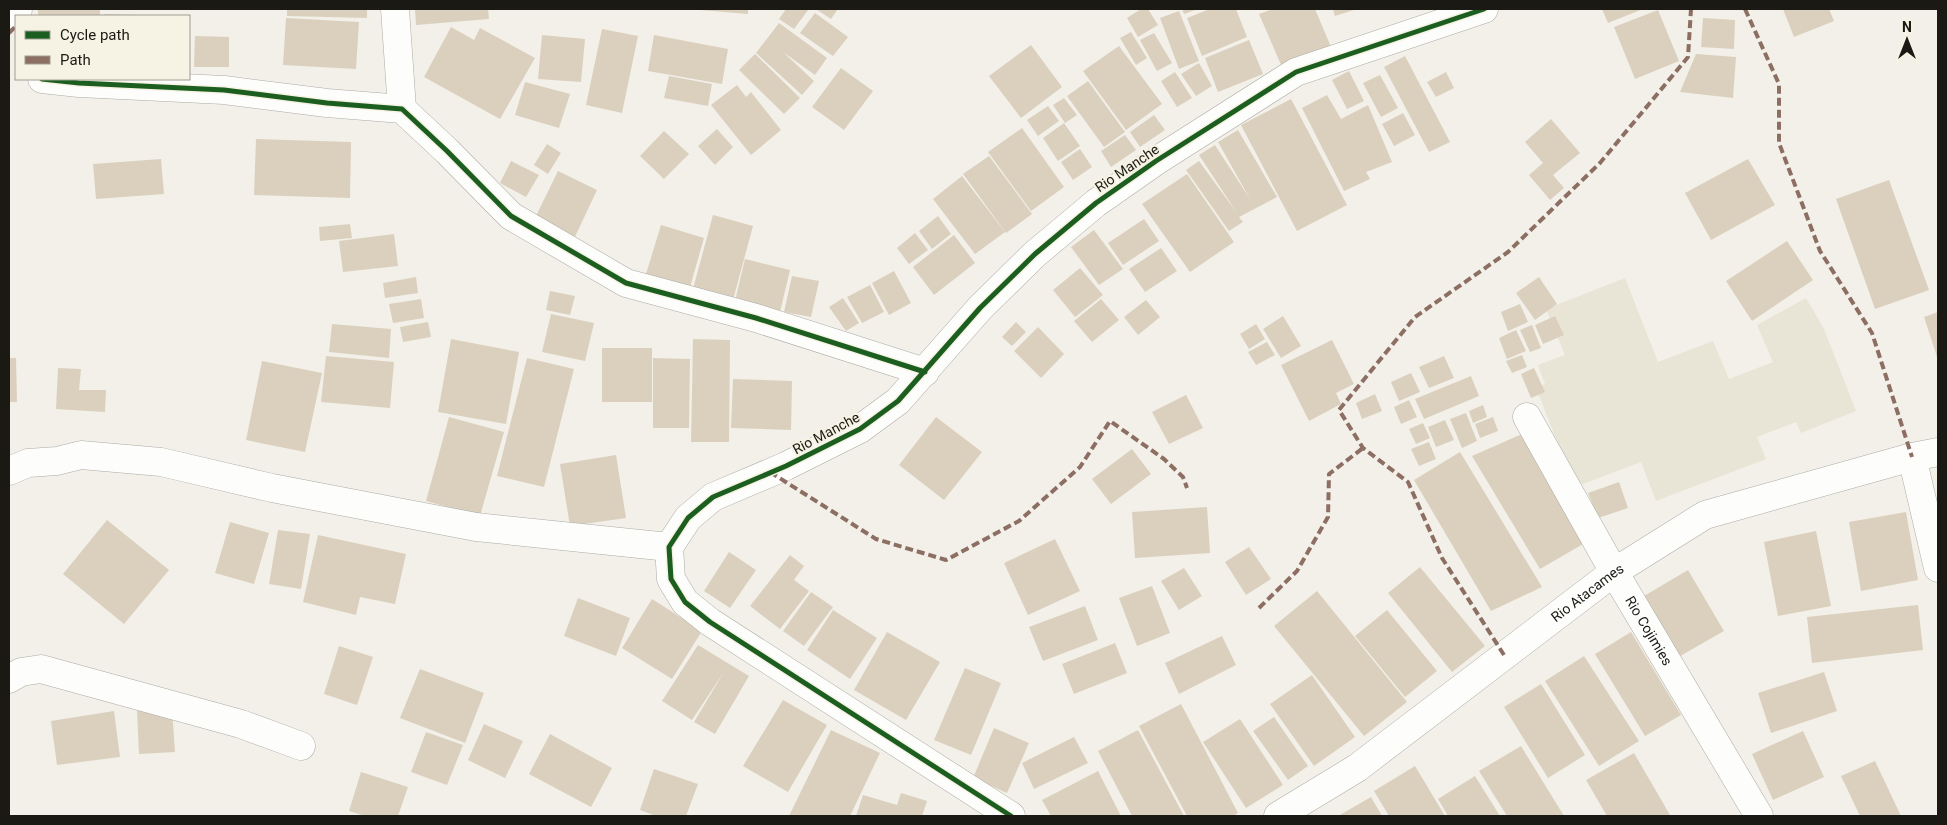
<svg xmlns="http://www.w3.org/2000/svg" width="1947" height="825" font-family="Roboto,sans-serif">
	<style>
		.built { fill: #e8e5d6 }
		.building { fill: #dbd0be }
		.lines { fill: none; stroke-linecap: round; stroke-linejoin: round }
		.street-casing { stroke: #acaba4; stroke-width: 29 }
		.street { stroke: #fdfdfc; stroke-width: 28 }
		.quiet { stroke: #8d6e63; stroke-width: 4; stroke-dasharray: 8 4; stroke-linecap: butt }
		.cycleway-casing { stroke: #f6f3e4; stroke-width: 8 }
		.cycleway { stroke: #1b5e20; stroke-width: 5 }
		.labels { text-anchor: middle; stroke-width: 4.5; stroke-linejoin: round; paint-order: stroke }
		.street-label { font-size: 14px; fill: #1b1914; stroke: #f6f3e4 }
	</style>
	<rect width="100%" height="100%" fill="#f2f0e8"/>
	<path class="built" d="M1625,278L1658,362L1713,341L1729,379L1773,362L1757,325L1806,298L1824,329L1856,411L1801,433L1796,422L1757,437L1766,459L1656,501L1641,462L1575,487L1536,388L1545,384L1538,365L1565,355L1546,309Z"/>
	<path class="building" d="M38,9H100V16H38Z
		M287,9H367V18L287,16Z
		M415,9H488L489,19L416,25Z
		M700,9H748V14L700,10Z
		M786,9H806L808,10L794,29L779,19Z
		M816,9H838L831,19Z
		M1141,9H1148L1158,25L1138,37L1127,18Z
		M1182,9H1198L1184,14Z
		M1210,9H1236L1247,37L1202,56L1187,18Z
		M1273,9H1315L1331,47L1282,67L1259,14Z
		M1333,9H1357L1335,16Z
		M1602,9H1643L1608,23Z
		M1783,9H1829L1834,21L1794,37Z
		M1658,10L1679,61L1635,79L1614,27Z
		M1179,11L1199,61L1179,69L1160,18Z
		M815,13L848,37L833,56L800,33Z
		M104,14L135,15V16H104Z
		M286,18L359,22L356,69L283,65Z
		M1703,18L1735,20L1734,49L1701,47Z
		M779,23L827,58L815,75L783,52L814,81L802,95L756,53Z
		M451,27L474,40L480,28L535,58L500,119L424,77Z
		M602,29L638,36L622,113L586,105Z
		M1131,32L1147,58L1136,65L1120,38Z
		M1154,33L1172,63L1157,71L1140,40Z
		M542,35L585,39L581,82L538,79Z
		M654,35L728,49L722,84L648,71Z
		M195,36L229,37V67H194Z
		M1249,40L1263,74L1218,92L1205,58Z
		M1031,45L1062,87L1021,118L989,76Z
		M1119,46L1162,104L1126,130L1083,71Z
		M755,54L800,98L784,114L739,70Z
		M1696,54L1736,57L1733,98L1680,92Z
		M1405,56L1450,142L1429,152L1384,67Z
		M1199,63L1212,86L1196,96L1181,74Z
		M841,68L873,91L844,130L812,107Z
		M1349,71L1364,101L1347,109L1332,80Z
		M1175,72L1192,98L1177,107L1161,81Z
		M1446,72L1454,88L1436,97L1427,82Z
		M1380,75L1398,108L1381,117L1363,83Z
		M669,76L712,84L708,106L664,98Z
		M1088,81L1125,132L1104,147L1067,96Z
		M525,82L570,94L559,128L515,115Z
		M737,85L746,97L751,92L781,130L751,155L711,105Z
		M1327,95L1341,119L1368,105L1392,162L1366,172L1370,179L1344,191L1302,108Z
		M1064,98L1077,115L1065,123L1053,105Z
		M1291,99L1347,205L1297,231L1241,125Z
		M1048,106L1059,121L1038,136L1027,120Z
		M1403,113L1415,135L1394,146L1382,124Z
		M1154,115L1165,130L1140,147L1130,132Z
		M1551,119L1580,153L1553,175L1564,188L1550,200L1529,175L1543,163L1525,142Z
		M1064,123L1080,146L1058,161L1043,138Z
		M1022,128L1064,187L1031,211L988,152Z
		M717,129L733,147L715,165L698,146Z
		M1238,130L1277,197L1239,217L1243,222L1229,231L1186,170L1199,161L1237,213L1199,155L1215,145L1250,199L1218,142Z
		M664,131L689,154L664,179L640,156Z
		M1125,135L1136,150L1111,167L1101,151Z
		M256,139L351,142L350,198L254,195Z
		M547,144L561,153L548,174L534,165Z
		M1080,149L1092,167L1073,180L1061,162Z
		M989,156L1032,214L1006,233L963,174Z
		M161,159L164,194L96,199L93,164Z
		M1748,159L1775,205L1711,240L1685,193Z
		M511,161L539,175L526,197L500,183Z
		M558,171L597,190L573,241L533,222Z
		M1187,174L1234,242L1190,272L1142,204Z
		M962,176L1005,232L975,254L933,199Z
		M1889,180L1929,290L1875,309L1836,199Z
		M713,215L753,226L733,300L693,289Z
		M938,216L951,234L932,249L919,231Z
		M1144,219L1159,241L1123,265L1108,243Z
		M350,224L352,238L320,241L319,227Z
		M661,225L704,238L690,287L646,274Z
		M1094,230L1123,269L1099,285L1071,247Z
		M915,233L928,250L909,264L897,248Z
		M394,234L398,266L343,272L339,241Z
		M954,235L975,263L934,295L913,267Z
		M1787,241L1813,280L1752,321L1726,281Z
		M1161,248L1177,271L1145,292L1129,269Z
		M745,259L790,270L780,312L735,301Z
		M1080,268L1103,295L1075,317L1053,290Z
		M894,271L911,303L889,315L872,283Z
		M792,276L819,281L811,317L784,312Z
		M416,277L418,293L385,298L383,283Z
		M1539,277L1557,304L1535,320L1516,293Z
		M870,285L884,312L862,323L847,297Z
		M550,291L575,296L570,315L546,310Z
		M843,298L859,323L846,331L829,307Z
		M421,299L424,318L393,323L389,304Z
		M1101,299L1119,320L1092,342L1074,321Z
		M1146,300L1160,317L1138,335L1124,317Z
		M1520,304L1528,322L1508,331L1501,312Z
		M1938,312V360L1924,317Z
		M551,314L594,323L585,361L542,352Z
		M1283,316L1301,346L1281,358L1263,329Z
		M1555,316L1564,335L1543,344L1535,325Z
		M428,322L431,337L403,342L400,327Z
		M1016,322L1026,332L1012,346L1002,337Z
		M332,324L391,329L389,358L329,352Z
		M1256,324L1265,339L1249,349L1240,334Z
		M1532,325L1541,348L1530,352L1520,330Z
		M1038,327L1064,354L1041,378L1014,351Z
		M1516,330L1526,351L1507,359L1499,338Z
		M451,339L519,352L506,424L438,412Z
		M693,339L730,340L729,442H691Z
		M1332,340L1354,384L1336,393L1341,404L1309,421L1281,365Z
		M1267,342L1275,355L1256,365L1248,352Z
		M602,348H652V402H602Z
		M1522,355L1527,367L1512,373L1506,361Z
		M326,356L394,362L390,408L321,402Z
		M1444,356L1454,378L1429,388L1419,367Z
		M9,358H16L17,402H9Z
		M527,358L574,369L544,487L497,476Z
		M653,358L690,359L689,428H653Z
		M262,361L322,373L305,452L246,440Z
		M58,368L81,369L79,390H106L105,412L56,409Z
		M1534,368L1545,392L1531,398L1521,374Z
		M1411,373L1420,392L1399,401L1391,382Z
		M1471,376L1479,396L1424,419L1415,399Z
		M733,379L792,381L791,430L731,428Z
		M1375,394L1382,411L1362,419L1356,403Z
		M1186,395L1203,428L1169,444L1152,412Z
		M1409,400L1417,417L1401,424L1394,407Z
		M1483,405L1487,417L1473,423L1469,411Z
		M1466,413L1477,441L1462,448L1450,419Z
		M449,417L504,432L480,516L426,501Z
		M936,417L982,452L944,500L899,465Z
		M1493,417L1498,431L1480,438L1475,424Z
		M1445,420L1454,440L1436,447L1428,427Z
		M1423,423L1430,438L1416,444L1409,429Z
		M1522,434L1590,540L1540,569L1472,456Z
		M1429,442L1436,459L1419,466L1411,449Z
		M1132,449L1151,474L1111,504L1092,479Z
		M1460,452L1542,587L1491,611L1414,480Z
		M616,455L626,518L570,526L560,464Z
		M1619,482L1628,508L1598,518L1588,493Z
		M1207,507L1210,553L1135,558L1132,512Z
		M1906,512L1918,580L1861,591L1849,522Z
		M107,520L169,570L124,624L63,574Z
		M230,522L269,533L254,584L215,573Z
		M278,530L310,534L301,589L269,584Z
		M1816,531L1831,606L1778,616L1764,542Z
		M318,535L406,554L395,604L360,597L356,615L303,602Z
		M1055,539L1080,591L1028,615L1004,563Z
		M1249,547L1271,579L1246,595L1225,562Z
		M729,552L756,570L730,608L704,591Z
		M790,555L804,566L794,580L809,591L780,629L750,606Z
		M1420,567L1485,646L1452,672L1388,593Z
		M1184,568L1202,596L1179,610L1161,581Z
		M1688,570L1724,631L1675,659L1639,599Z
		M1152,586L1170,633L1137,646L1119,598Z
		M1317,591L1407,702L1364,736L1274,626Z
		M811,592L833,607L804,646L783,631Z
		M578,598L630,618L616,656L564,636Z
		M652,599L702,631L672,679L622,648Z
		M1918,605L1923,650L1812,663L1807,617Z
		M1085,606L1098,640L1043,661L1029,627Z
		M833,610L877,638L850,679L807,650Z
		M1387,610L1437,671L1405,697L1355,636Z
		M887,632L940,662L906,720L854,690Z
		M1631,632L1681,715L1645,736L1595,654Z
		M1222,636L1236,665L1179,694L1165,663Z
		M1115,643L1127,673L1074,694L1062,664Z
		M698,645L749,676L715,734L694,722L724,672L692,720L662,701Z
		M339,646L373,657L357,705L324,694Z
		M1584,656L1639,741L1599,766L1545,681Z
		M965,668L1001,683L971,755L934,740Z
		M420,669L484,693L465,743L400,718Z
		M1824,672L1837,711L1771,733L1758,693Z
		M1312,675L1355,737L1314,766L1270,704Z
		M1541,684L1585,755L1548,778L1504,707Z
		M783,700L827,725L788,792L743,766Z
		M1181,704L1238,813L1232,816H1187L1139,726Z
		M172,709L175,752L139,754L137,711Z
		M114,711L120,757L57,765L51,721Z
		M1274,717L1308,766L1288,780L1253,731Z
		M1240,719L1283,785L1246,808L1203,742Z
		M484,724L523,741L505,778L468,760Z
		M994,728L1029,743L1007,793L973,778Z
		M831,730L880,753L850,816H789Z
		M1138,730L1184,816H1132L1098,751Z
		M1803,731L1824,777L1773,800L1752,754Z
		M426,732L463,745L447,785L411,772Z
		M550,734L612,768L591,807L529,774Z
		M1074,737L1088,763L1034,789L1022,763Z
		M1521,746L1564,816H1507L1479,771Z
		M1634,753L1670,815L1668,816H1607L1586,780Z
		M1875,761L1901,816H1860L1841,776Z
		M1415,766L1445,816H1389L1374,791Z
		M654,769L698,784L686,816H656L640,810Z
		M1098,771L1121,816H1051L1042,800Z
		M361,772L408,787L398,816H365L349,811Z
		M1475,776L1500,816H1448L1438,799Z
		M901,793L927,801L922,816H856L863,795L897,805Z
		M1371,797L1382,816H1338Z"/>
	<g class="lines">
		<defs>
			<g id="street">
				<path d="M395,9L402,109"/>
				<path d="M17,16L18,9"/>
				<path d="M42,79L79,83L224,90L327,103L402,109L447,151L511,216L626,283L756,318L925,372"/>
				<path id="s1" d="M1527,417L1614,572L1759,816"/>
				<path d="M1912,457L1938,568"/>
				<path d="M9,471L28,463L57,461L81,455L161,462L272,488L476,527L669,547"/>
				<path d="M9,679L21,672L41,669L241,724L301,746"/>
				<path d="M1011,816L710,622L685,602L671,579L669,547L688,518L713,497L786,466L860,429L898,401L980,308L1035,254L1096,203L1156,161L1296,72L1484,9"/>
				<path id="s2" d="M1278,816L1357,768L1614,572L1705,515L1912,457L1938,452"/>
			</g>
		</defs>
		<use href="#street" class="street-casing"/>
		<use href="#street" class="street"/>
		<path class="quiet" d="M1745,9L1779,84V143L1820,251L1872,333L1912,457
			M9,33L16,26
			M770,472L876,539L946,560L1019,521L1080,467L1110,421L1164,459L1183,477L1187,488
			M1259,608L1297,571L1328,517L1329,474L1363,448
			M1504,655L1442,558L1408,482L1363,448L1339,410L1415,317L1508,252L1600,163L1688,57L1691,9"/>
		<defs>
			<path id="cycleway" d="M42,79L79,83L224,90L327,103L402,109L447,151L511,216L626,283L756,318L925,372
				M1011,816L710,622L685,602L671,579L669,547L688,518L713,497L786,466L860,429L898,401L980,308L1035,254L1096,203L1156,161L1296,72L1484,9"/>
		</defs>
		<use href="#cycleway" class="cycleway-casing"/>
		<use href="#cycleway" class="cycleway"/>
	</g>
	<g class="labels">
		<g class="street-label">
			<text transform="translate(1127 168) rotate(-34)" y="5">Rio Manche</text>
			<text transform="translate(826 433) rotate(-28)" y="5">Rio Manche</text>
			<text dy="5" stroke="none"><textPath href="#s2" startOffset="382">Rio Atacames</textPath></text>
			<text dy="5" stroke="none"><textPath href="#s1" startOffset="246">Rio Cojimies</textPath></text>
		</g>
	</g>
	<rect width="1947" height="825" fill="none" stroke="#1b1914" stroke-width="20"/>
	<rect x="15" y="15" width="175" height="65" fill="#f6f3e4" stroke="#9e9c91"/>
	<rect x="25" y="31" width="25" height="8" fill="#1b5e20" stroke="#9e9c91"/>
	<text x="60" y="40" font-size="15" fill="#1b1914">Cycle path</text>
	<rect x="25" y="56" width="25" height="8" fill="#8d6e63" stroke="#9e9c91"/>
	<text x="60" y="65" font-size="15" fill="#1b1914">Path</text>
	<g transform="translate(1907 40)" stroke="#f6f3e4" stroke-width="4" paint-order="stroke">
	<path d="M0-4L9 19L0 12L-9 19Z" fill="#1b1914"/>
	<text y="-8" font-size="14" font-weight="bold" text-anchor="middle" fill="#1b1914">N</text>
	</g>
</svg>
